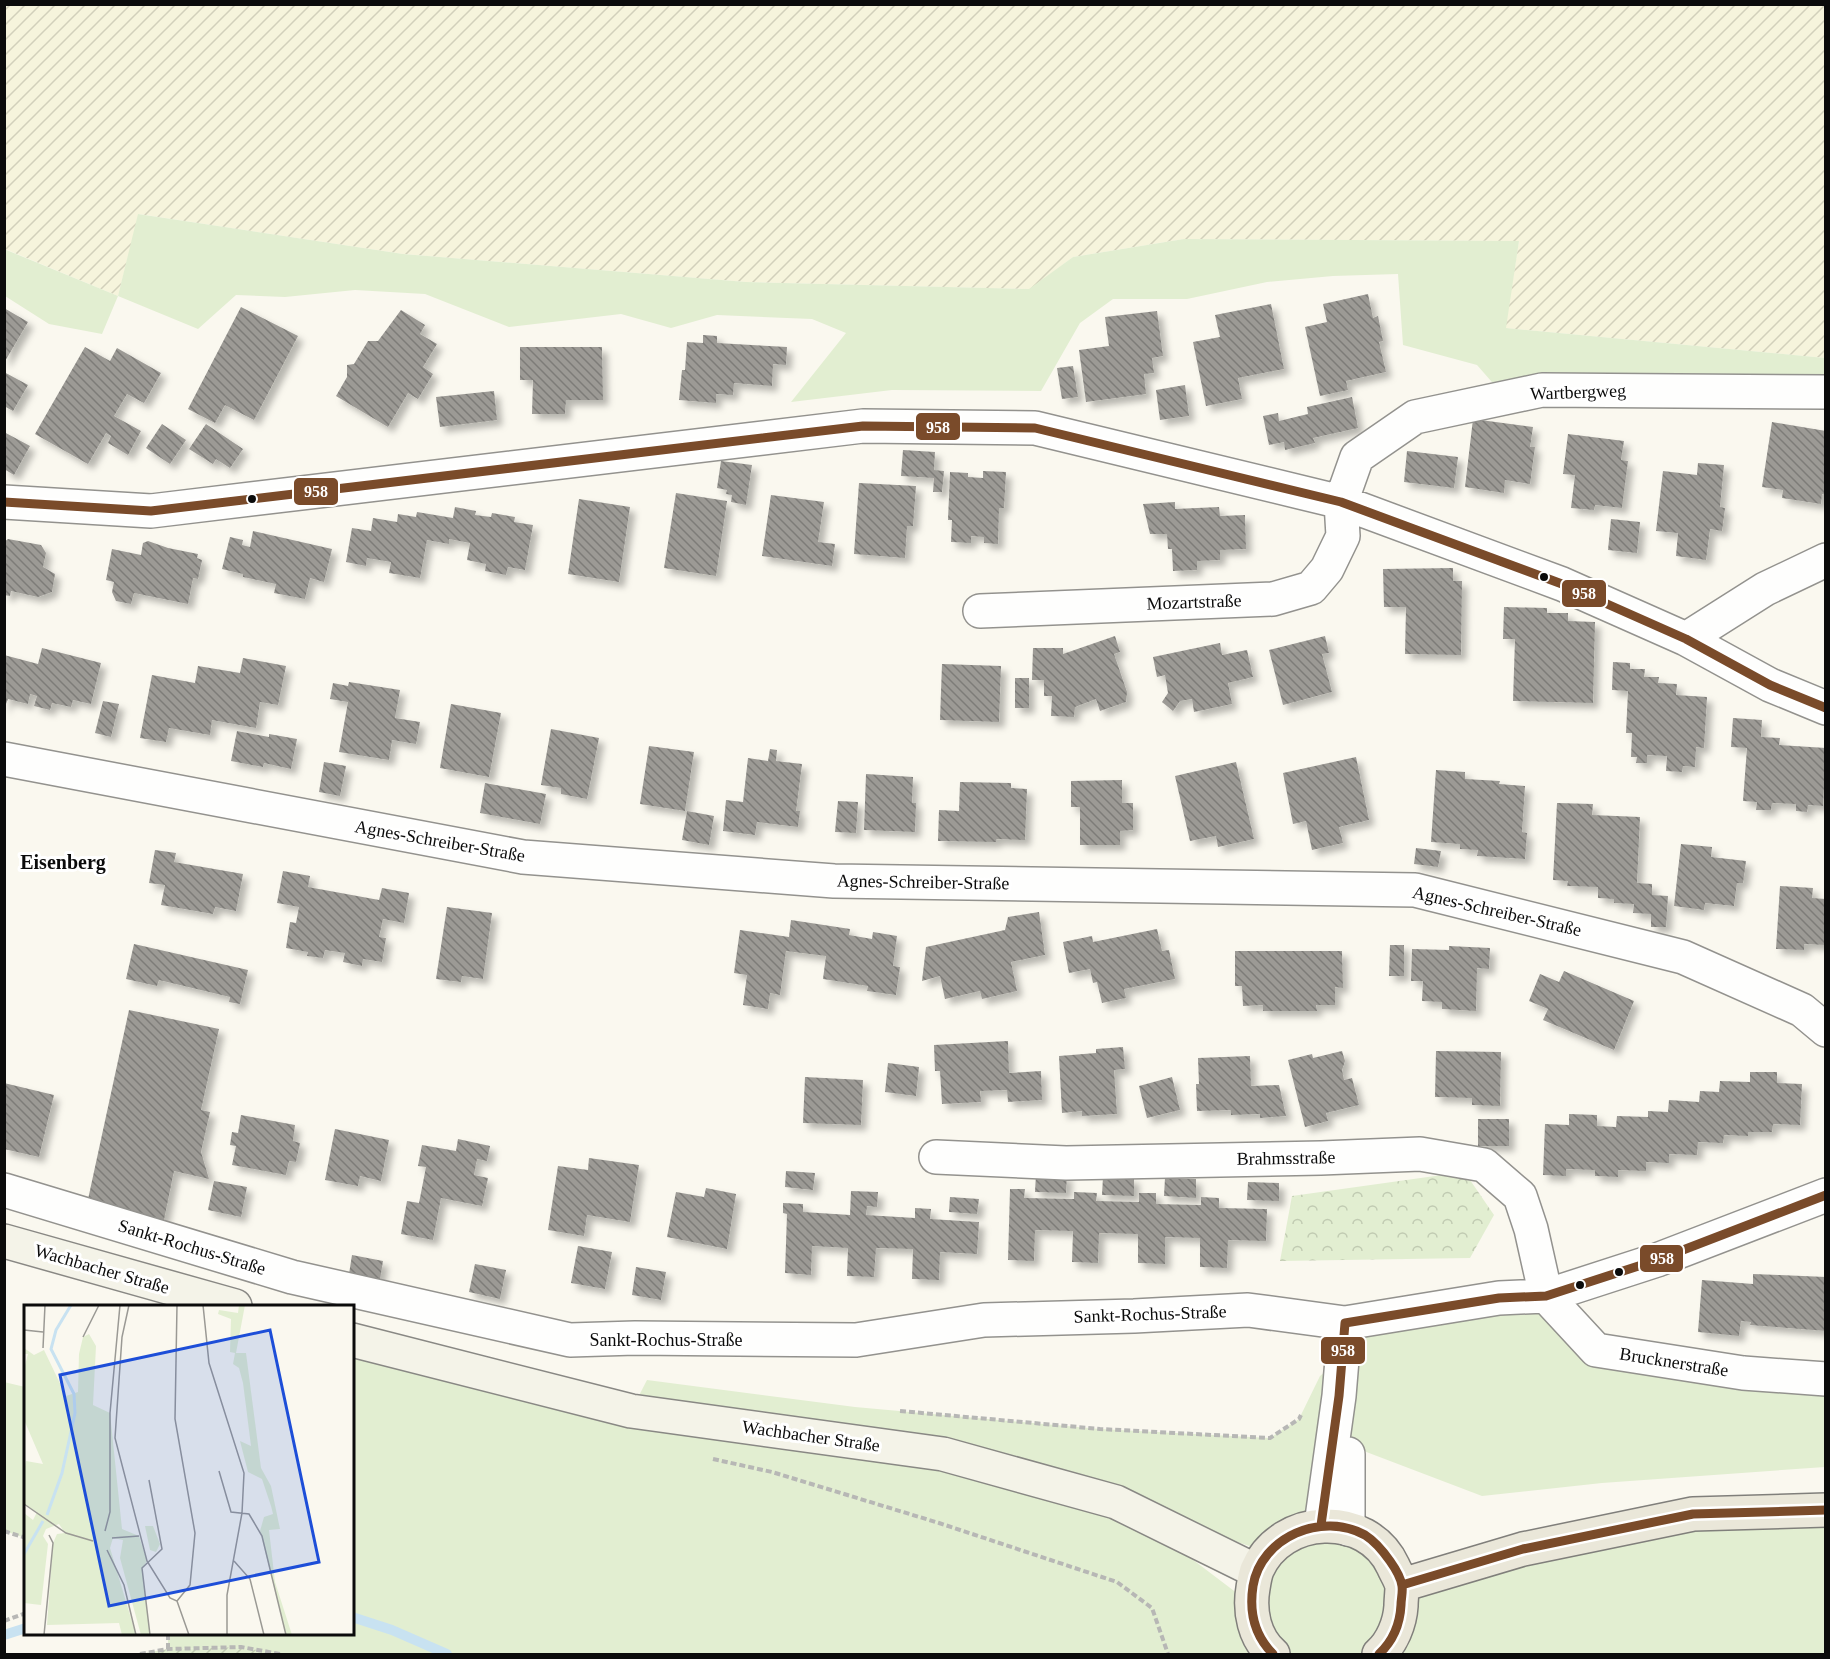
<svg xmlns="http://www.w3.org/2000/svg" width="1830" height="1659" font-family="Georgia,serif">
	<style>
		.farmland { fill: url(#farmland-furrows) }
		.grass { fill: #e2eed1; fill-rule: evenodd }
		.park { fill: url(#park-crowns) }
		.garden { fill: url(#garden-furrows) }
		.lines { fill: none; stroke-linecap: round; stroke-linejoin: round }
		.stream { stroke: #c8e2f1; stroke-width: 10 }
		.building { fill: url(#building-back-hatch); filter: url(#shadow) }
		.street-casing { stroke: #93928e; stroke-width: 36 }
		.secondary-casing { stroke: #898884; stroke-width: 36 }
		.primary-casing { stroke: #807f7b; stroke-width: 36 }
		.path { stroke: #b7b7b5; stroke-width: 4; stroke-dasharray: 6 3; stroke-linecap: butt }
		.street { stroke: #fefefd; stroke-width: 33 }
		.secondary { stroke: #f4f3e8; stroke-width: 33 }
		.primary { stroke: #eae7d9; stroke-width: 33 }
		.bus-1-casing { stroke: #fff; stroke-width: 14 }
		.bus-1 { stroke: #7a4b2a; stroke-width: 9 }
		.bus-dot { fill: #0b0b0b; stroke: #fff; stroke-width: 2 }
		.labels { text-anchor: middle; stroke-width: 6; stroke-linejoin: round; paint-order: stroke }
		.street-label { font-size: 18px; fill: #0b0b0b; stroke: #fff }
		.neighbourhood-label { font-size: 20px; font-weight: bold; fill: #0b0b0b; stroke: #fff }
		.inset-river { fill: none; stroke: #c8e2f1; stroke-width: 3 }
		.inset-road { fill: none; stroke: #9a9994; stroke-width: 1.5 }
		.view { fill: #1d4ed8; fill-opacity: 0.15; stroke: #1d4ed8; stroke-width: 3 }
		.inset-edge { fill: none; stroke: #0b0b0b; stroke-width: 3 }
		.line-badge { stroke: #fff; stroke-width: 2 }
		.badge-label { font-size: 16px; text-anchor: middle; font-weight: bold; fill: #fff }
	</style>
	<defs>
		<pattern id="farmland-furrows" width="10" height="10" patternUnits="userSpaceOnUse" patternTransform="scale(1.5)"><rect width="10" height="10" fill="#f6f4dc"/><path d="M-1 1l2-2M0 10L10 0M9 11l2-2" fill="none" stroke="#d2d0bb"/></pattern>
		<pattern id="park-crowns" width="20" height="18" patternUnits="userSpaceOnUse" patternTransform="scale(1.5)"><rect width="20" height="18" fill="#e2eed1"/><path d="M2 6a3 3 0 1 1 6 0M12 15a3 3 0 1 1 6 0" fill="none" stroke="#c1cbb2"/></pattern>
		<pattern id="garden-furrows" width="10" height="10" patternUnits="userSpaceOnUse" patternTransform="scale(1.5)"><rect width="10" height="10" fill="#e2eed1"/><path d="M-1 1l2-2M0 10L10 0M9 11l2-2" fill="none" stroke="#c1cbb2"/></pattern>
		<pattern id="building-back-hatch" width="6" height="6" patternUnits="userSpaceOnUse" patternTransform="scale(1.5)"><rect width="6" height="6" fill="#9c9a95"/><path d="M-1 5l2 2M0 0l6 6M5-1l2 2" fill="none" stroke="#7d7c78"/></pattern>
		<filter id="shadow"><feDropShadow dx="5.5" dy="5.5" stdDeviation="3" flood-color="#0004"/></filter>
	</defs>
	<rect width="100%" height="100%" fill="#faf8ef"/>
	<path class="farmland" d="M4,5H1825V358L1505,328L1519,241L1184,239L1073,257L1030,289L746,282L403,254L139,214L118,296L5,249Z"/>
	<path class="grass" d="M138,214L403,254L746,282L1029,289L1073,257L1184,239L1519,241L1506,328L1825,358V392L1505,397L1477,365L1403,345L1398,274L1333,276L1267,282L1187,299H1113L1080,323L1041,391L892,390L791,402L846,333L812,319L717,315L671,328L621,314L509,327L425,294L355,290L285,297L236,295L198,329L118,296L102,334L49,324L5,296L4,249L118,296Z
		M1546,1296L1596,1350L1825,1379V1467L1602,1483L1482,1496L1348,1445V1529L1401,1594L1523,1549L1825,1510V1654H280L241,1647L168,1649V1634H352V1354L631,1411L647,1380L855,1407L1100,1429L1270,1438L1299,1419L1320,1376L1342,1358L1345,1323ZM1119,1502L1267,1552L1250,1603L1118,1503Z
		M4,1382L25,1387V1538L5,1531Z"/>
	<path class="park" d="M1442,1175L1470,1180L1494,1215L1470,1258L1280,1261L1292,1196Z"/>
	<path class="garden" d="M241,1647L280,1654H140L168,1649Z"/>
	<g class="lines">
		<path class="stream" d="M352,1617L392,1630L447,1654
			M4,1635L26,1628"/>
	</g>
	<path class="building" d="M1368,294L1373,318L1378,316L1383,341L1379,342L1386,372L1346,381L1348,390L1320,396L1305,327L1327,322L1323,304Z
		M1271,304L1284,369L1238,378L1242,399L1206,406L1193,342L1220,337L1215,315Z
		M241,307L298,336L254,420L225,405L215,423L188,409Z
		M4,308L28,322L4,363Z
		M401,310L425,325L420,334L437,344L423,367L433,374L418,399L408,393L388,427L336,396L347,377V365L354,364L368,341H378Z
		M1157,311L1163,356L1152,358L1154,373L1144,374L1146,394L1086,402L1079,350L1109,346L1105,317Z
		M703,335L717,336V343L787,347L786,365L773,364L772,386L734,383L733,395L716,394V403L679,400L682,370H685L687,342L703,343Z
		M85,347L110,361L117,348L161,373L144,403L127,394L114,416L141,431L128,455L108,443L111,436L106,433L88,464L35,434Z
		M520,347H602L603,400H566L565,414H532L533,380H520Z
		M1073,366L1078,397L1062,399L1057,368Z
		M4,372L28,385L13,411L4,406Z
		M1185,385L1189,416L1160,420L1156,390Z
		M494,391L497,420L440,427L436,397Z
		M1352,397L1358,428L1313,438L1315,443L1285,450L1284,442L1269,445L1263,416L1278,413L1279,421L1308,414L1307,407Z
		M1473,419L1533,427L1530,447H1535L1530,484L1505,480L1504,493L1465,487Z
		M1772,422L1826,431V495L1822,494L1821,504L1782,498L1783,490L1762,487Z
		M162,424L186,440L170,464L146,448Z
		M206,424L243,449L230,468L216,459L213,464L189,449Z
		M4,432L30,446L14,475L4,469Z
		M1568,434L1624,441L1621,460L1628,461L1622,508L1595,505L1594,510L1571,508L1575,475L1563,474Z
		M903,450L935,452L934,470L944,471L942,492H933L934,478L901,476Z
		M1407,451L1458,457L1454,488L1404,482Z
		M721,461L752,465L746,505L731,502L732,495L726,494L727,490L717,488Z
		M1698,463L1724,465L1720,507L1725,508L1722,531L1710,529L1706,560L1676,556L1678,533L1656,531L1663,471L1697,475Z
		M983,471L1006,472L1004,508H999L998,544L984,543V537L971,536V543L951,542L952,520H948L950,472L968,473V477L983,478Z
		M859,483L916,486L913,526H907L905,558L854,554Z
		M676,493L727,501L716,576L664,568Z
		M771,495L824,502L818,542L835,544L832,566L762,556Z
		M579,499L630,507L619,582L568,574Z
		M1175,502V509L1219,507L1220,516L1245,515L1246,549L1220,550V560L1197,561V570L1173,571L1172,549H1168L1167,534H1150L1143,504Z
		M455,507L476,511L475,515L491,517L492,513L515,517L514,522L533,525L525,570L508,567L506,575L485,571L486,564L467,560L470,543L449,539V544L427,540L420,578L389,573L391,562L367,558L366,566L346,562L352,528L371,531L373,518L397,522L398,514L416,517L417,512L453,518Z
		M1611,519L1640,522L1637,553L1608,550Z
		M253,531L332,549L324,582L310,578L305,599L274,593L276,584L243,577V574L222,569L230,537L243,540L242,545L250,547Z
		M8,539L41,545L46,553L43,567L55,574L52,592L38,597L11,591L10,596L4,595V542Z
		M148,541L168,548L198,554L197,558L202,560L198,579L193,578L188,604L134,593L131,604L116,601L112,592L114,582L106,580L112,549L141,555L143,543Z
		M1453,568V581H1462L1461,655L1405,654L1406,607H1384L1383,569Z
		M1504,607L1547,608V613H1568V621L1595,622L1593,703L1513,701L1515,639H1503Z
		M1115,636L1120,652L1114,654L1127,692L1126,702L1100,711L1096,699L1075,707L1074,717L1051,716L1052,696H1044V680H1032L1033,648H1063V654Z
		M1325,636L1329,653L1322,654L1332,692L1283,705L1269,650Z
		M1220,643L1222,655L1247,650L1253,677L1228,683L1232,704L1194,712L1192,699L1180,701L1173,711L1162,702L1168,693L1165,675L1157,677L1153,657Z
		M42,648L101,663L91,704L73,700L71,707L52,703L50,710L34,706L37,696L30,694L28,704L8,699L4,709V655L38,664Z
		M243,658L286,666L278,705L260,702L256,728L212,720L210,735L169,728L166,742L140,738L152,675L195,683L198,666L240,673Z
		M1613,662L1630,663V669H1645L1644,677H1659L1658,683L1677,684L1676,695L1707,697L1704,748L1696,747L1695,767L1683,766L1682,772L1666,771L1667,756L1647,755V763H1636L1637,757H1631L1632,733H1626L1628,691L1612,690Z
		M942,664L1001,666L999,722L940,720Z
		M1015,678H1029V708H1015Z
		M349,682L400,690L395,718L420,722L416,744L392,740L389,760L339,752L348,702L330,699L333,683L348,686Z
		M103,701L119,704L111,737L95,733Z
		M451,704L501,713L489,777L440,768Z
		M1733,718L1762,720L1761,737L1780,738L1779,745L1826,748L1823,806L1808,805L1807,812L1796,811V804L1772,803L1771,810H1756L1757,802L1743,801L1747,748L1731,747Z
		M551,729L599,738L587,799L561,794V788L541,785Z
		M237,731L269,737V734L297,739L291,769L264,763L263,767L231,761Z
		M649,746L694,752L685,811L640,804Z
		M770,749L777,750L776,761L802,764L796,811H800L798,827L757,822L755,835L723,831L726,800L743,802L748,758L768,761Z
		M1356,757L1369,820L1339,827L1343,843L1312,850L1306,821L1293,824L1283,773Z
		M324,762L346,766L340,796L319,792Z
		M1236,762L1254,839L1218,847L1216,836L1190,841L1175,776Z
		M1436,770L1465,772V779L1500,781L1499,784L1525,786L1522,832L1527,833L1525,859L1477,856L1478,850L1460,849V844L1431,842Z
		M866,774L913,777L912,803H916L915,832L864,830Z
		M1122,780V803H1133V830L1120,831V845H1080V807H1071V781Z
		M960,782L1011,783V788L1027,789L1025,840L996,839V842L938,841L939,810L959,811Z
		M485,783L546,794L540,824L480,813Z
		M838,801L858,802L856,833L835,832Z
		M1557,803L1593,804L1592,815L1640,817L1637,883L1652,884V895L1668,896L1666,927H1651V914L1633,913L1634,904L1614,903V899L1598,898V887L1567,886L1568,881L1553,880Z
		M687,811L714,816L709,845L682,840Z
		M1681,844L1712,847L1711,857L1746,861L1743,883H1737L1734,906L1705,903L1704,910L1674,906Z
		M1416,848L1441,851L1438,867L1414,864Z
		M155,850L176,853L174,862L243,874L236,911L215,907L213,914L161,905L165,885L149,883Z
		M283,871L310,876L308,887L379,900L382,888L409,893L404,923L383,919L379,937L386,938L382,962L363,959L362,966L343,962L345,953L325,950L323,958L307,956L308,952L286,948L290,922L296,923L299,907L277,903Z
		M1780,886L1813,888L1812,898L1826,899V945L1804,944V950L1776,949Z
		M447,907L492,913L483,979L462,976L461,982L436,979Z
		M1039,912L1045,955L1011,962L1017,991L982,999L980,991L945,999L940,976L922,981L926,947L1005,930L1008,917Z
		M791,920L850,929L849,935L872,939L873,932L897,936L893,966L900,967L896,995L867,991L868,986L823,979L826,956L786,951L780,995L770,993L768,1009L743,1005L747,975L734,973L740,930L789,937Z
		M1157,929L1162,951L1169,950L1175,979L1124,989L1126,998L1102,1003L1097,982L1093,983L1090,969L1069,973L1063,942L1092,936L1093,942Z
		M134,944L248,970L240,1004L229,1002L230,997L159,980L157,986L126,979Z
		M1390,945H1404V976H1389Z
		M1449,946L1490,948L1489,969L1477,968L1476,1011L1442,1009V1002L1422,1001L1423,981H1411L1412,949L1449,950Z
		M1235,951H1342L1343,988L1335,987V1005H1316L1317,1011H1263V1005L1243,1006L1242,986H1235Z
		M1564,971L1634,1001L1614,1050L1543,1020L1548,1009L1529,1001L1540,974L1559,982Z
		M129,1010L219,1029L201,1110L210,1112L201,1152L209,1179L174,1171L164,1220L87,1204Z
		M1008,1041L1009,1073L1041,1071L1042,1100L1008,1102L1007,1090L980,1091L981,1102L942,1104L940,1071H935L934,1045Z
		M1123,1047L1125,1069L1114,1070L1117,1114L1082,1116V1111L1062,1113L1059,1056L1096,1053V1049Z
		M1342,1051L1345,1061L1342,1070L1344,1080L1352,1078L1359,1105L1326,1113L1328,1121L1305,1127L1288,1060L1312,1054L1313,1058Z
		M1436,1051L1501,1052L1500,1106L1472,1105V1098L1435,1097Z
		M1250,1056L1251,1086L1279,1085L1286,1116L1260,1118V1114L1231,1115V1110L1197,1111L1196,1084H1199L1198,1058Z
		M888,1063L919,1067L916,1096L885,1092Z
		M1750,1072H1777V1083L1802,1084L1800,1125L1773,1124L1772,1132H1748V1136L1724,1135L1723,1143L1698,1142L1697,1155L1669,1154V1163L1646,1162V1171L1618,1170V1177L1595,1176V1170L1566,1169V1176L1543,1175L1545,1124L1569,1125V1114L1597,1115V1126L1616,1127L1617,1116L1648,1117V1111L1668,1112L1669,1100L1699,1102L1700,1091L1719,1092L1720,1081L1750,1082Z
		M805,1077L863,1080L861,1125L803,1123Z
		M1172,1077L1180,1110L1147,1118L1139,1086Z
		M4,1083L54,1095L39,1157L4,1149Z
		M241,1115L295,1125L293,1141L300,1143L296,1162L289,1161L286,1175L232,1165L236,1146L230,1145L232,1132L238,1133Z
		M1478,1119H1509V1146H1478Z
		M335,1129L389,1140L381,1181L360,1176L358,1186L325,1180Z
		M458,1139L490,1146L487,1161L477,1159L474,1175L488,1178L482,1206L441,1198L433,1240L401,1234L407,1201L419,1203L426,1167L418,1166L422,1145L456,1151Z
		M589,1158L639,1165L630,1222L587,1215L584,1236L548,1230L558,1166L588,1170Z
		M786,1171L815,1173L813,1190L785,1187Z
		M1036,1174L1067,1175L1066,1193L1035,1192Z
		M1103,1177L1134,1178V1196L1102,1195Z
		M1165,1178L1196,1179V1198L1164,1196Z
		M214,1181L247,1187L241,1217L208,1210Z
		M1248,1182L1279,1183V1201L1247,1200Z
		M706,1188L736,1194L727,1249L667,1237L676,1192L704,1197Z
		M1010,1189H1025L1024,1198L1074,1199V1192L1097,1193L1096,1201L1139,1202V1193H1156V1204L1201,1205V1197L1219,1198V1208L1267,1209L1266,1241L1228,1240L1227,1268L1200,1267V1238L1165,1237V1264L1138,1263V1234L1099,1233L1098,1263L1072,1262L1073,1231L1035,1230L1034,1261L1008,1260Z
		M851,1191L878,1192L877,1207L867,1206L866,1215L915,1218V1208L931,1209L930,1219L979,1222L977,1254L940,1252L939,1280L912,1279L913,1249L876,1248L874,1277L847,1276L848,1248L812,1246L811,1275L785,1273L787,1214L783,1213V1203L803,1204V1212L850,1215Z
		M950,1197L979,1199L977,1214L949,1212Z
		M578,1246L612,1252L605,1289L571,1283Z
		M352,1255L383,1261L380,1280L349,1274Z
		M475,1264L506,1270L500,1299L469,1292Z
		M636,1267L666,1272L661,1300L632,1295Z
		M1753,1274L1826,1277V1331L1750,1325L1751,1322L1741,1321L1739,1336L1698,1332L1702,1280L1753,1284Z"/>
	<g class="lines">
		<defs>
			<path id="street" d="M4,502L151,511L863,426L1035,428L1341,502L1562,584L1686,639L1770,685L1826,708
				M980,611L1273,599L1311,588L1327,569L1343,536L1341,502L1357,457L1415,417L1542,390L1826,392
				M1686,639L1765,589L1826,560
				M4,759L523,857L834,881L1415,890L1683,957L1802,1010L1826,1030
				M936,1157L1066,1163L1321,1158L1420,1154L1484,1165L1520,1196L1531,1229L1546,1296
				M4,1190L292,1277L570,1340L635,1338L856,1340L984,1320L1134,1316L1248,1310L1345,1323L1499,1298L1546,1296L1657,1260L1826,1195
				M1546,1296L1596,1350L1743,1373L1826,1379
				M1348,1454V1529
				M1321,1525L1339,1396L1345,1323"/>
			<path id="secondary" d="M4,1241L235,1306
				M352,1340L631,1411L943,1454L1116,1502L1256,1571"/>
			<path id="primary" d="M1402,1585L1523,1549L1693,1514L1826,1510
				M1273,1654C1254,1638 1249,1611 1253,1588C1254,1582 1255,1575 1257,1570C1281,1514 1367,1510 1393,1566C1396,1573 1401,1580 1402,1587C1402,1593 1401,1600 1401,1606C1400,1623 1392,1643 1379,1654"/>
		</defs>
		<use href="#street" class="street-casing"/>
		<use href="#secondary" class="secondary-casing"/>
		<use href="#primary" class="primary-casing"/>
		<path class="path" d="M900,1411L1100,1429L1270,1438L1299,1419L1301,1415
			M713,1459L772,1472L939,1523L1117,1582L1152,1608L1168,1654
			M4,1531L26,1538
			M4,1621L26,1613
			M168,1634V1649
			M140,1654L168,1649L241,1647L280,1654"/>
		<use href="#street" class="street"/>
		<use href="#secondary" class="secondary"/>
		<use href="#primary" class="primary"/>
		<defs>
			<path id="bus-1" d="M4,502L151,511L863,426L1035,428L1341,502L1562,584L1686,639L1770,685L1826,708
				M1321,1525L1339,1396L1345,1323L1499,1298L1546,1296L1657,1260L1826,1195
				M1402,1585L1523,1549L1693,1514L1826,1510
				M1273,1654C1254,1635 1249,1612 1253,1586C1261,1537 1322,1511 1365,1535C1376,1542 1383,1551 1390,1561C1395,1568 1401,1578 1402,1586C1403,1592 1401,1599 1401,1605C1400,1624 1393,1641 1379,1654"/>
		</defs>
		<use href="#bus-1" class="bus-1-casing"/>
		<use href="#bus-1" class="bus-1"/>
	</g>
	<g class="bus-dot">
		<circle cx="252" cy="499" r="5"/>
		<circle cx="1544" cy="577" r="5"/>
		<circle cx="1619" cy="1272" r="5"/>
		<circle cx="1580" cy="1285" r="5"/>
	</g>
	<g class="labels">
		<g class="street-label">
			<text transform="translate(1578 392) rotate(-2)" y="6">Wartbergweg</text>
			<text transform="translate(1194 602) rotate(-2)" y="6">Mozartstraße</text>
			<text transform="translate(440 841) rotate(10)" y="6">Agnes-Schreiber-Straße</text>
			<text transform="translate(923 882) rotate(1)" y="6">Agnes-Schreiber-Straße</text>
			<text transform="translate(1497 911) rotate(13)" y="6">Agnes-Schreiber-Straße</text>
			<text transform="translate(1286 1158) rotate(-1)" y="6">Brahmsstraße</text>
			<text transform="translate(192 1247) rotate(17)" y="6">Sankt-Rochus-Straße</text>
			<text transform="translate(102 1269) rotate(16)" y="6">Wachbacher Straße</text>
			<text transform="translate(1150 1314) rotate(-2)" y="6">Sankt-Rochus-Straße</text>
			<text x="666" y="1346">Sankt-Rochus-Straße</text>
			<text transform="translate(1674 1362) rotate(9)" y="6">Brucknerstraße</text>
			<text transform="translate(811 1436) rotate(8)" y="6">Wachbacher Straße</text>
		</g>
		<g class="neighbourhood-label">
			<text x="63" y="869">Eisenberg</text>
		</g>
	</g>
	<g transform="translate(24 1305)">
		<rect width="330" height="330" fill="#faf8ef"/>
		<path d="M215,0H221L212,48H222L237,163L247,181L256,224L245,225L251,277L268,330H262L236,226L240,212L249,209L247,201L238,174L224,167L216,136L227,141L219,78L215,63L209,59L211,48L206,47L207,14L194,9L195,5L214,8ZM65,29L72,41L69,100L86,108L98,224L115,231L123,256L118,264L126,330H117L96,253L99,235L89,233L86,243L112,330H98L95,318L23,320L29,238L33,229L41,228L35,219L22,224L19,231L24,239L17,300L0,298V208L9,215L13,207L0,199V167L2,156L19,159L1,117H43L42,91L54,87L55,49L59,32Z" fill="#e2eed1"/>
		<path d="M121,221H129L136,239L132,247L126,245Z" fill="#e2eed1"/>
		<path d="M0,43L10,50L20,45L42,91L43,117H1L0,64L4,49H0Z" fill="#e2eed1"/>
		<path class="inset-river" d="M23,210L38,168L51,108L50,89L27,44L32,25L47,0M0,249L19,216"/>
		<path class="inset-road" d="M105,0L98,32L91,133L123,256L146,293L153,296L165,330M179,0L185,58L220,168L218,208L203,290V330M0,25L19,27M59,32L75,0M19,43L21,0M195,166L207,207L225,209L238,231L262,330M125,175L138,244L118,263L126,330M0,199L42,228L69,236M81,226L86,207V108L96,0M88,233L115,231M83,245L100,280L112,330M210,256L226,274L240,330M153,296L166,280L171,228L151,114L153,0M20,330L29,238L25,230"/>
		<path class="view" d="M246,25L295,257L85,301L36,70Z"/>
		<rect width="330" height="330" class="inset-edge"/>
	</g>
	<g class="line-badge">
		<rect x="915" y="412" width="46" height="29" rx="6" fill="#7a4b2a"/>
		<rect x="293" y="477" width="46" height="29" rx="6" fill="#7a4b2a"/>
		<rect x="1561" y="579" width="46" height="29" rx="6" fill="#7a4b2a"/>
		<rect x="1639" y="1244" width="45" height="29" rx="6" fill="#7a4b2a"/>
		<rect x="1320" y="1336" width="46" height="29" rx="6" fill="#7a4b2a"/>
	</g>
	<g class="badge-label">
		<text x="938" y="433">958</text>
		<text x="316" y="497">958</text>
		<text x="1584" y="599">958</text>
		<text x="1662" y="1264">958</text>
		<text x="1343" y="1356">958</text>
	</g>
	<rect width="1830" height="1659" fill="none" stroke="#0b0b0b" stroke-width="12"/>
</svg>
